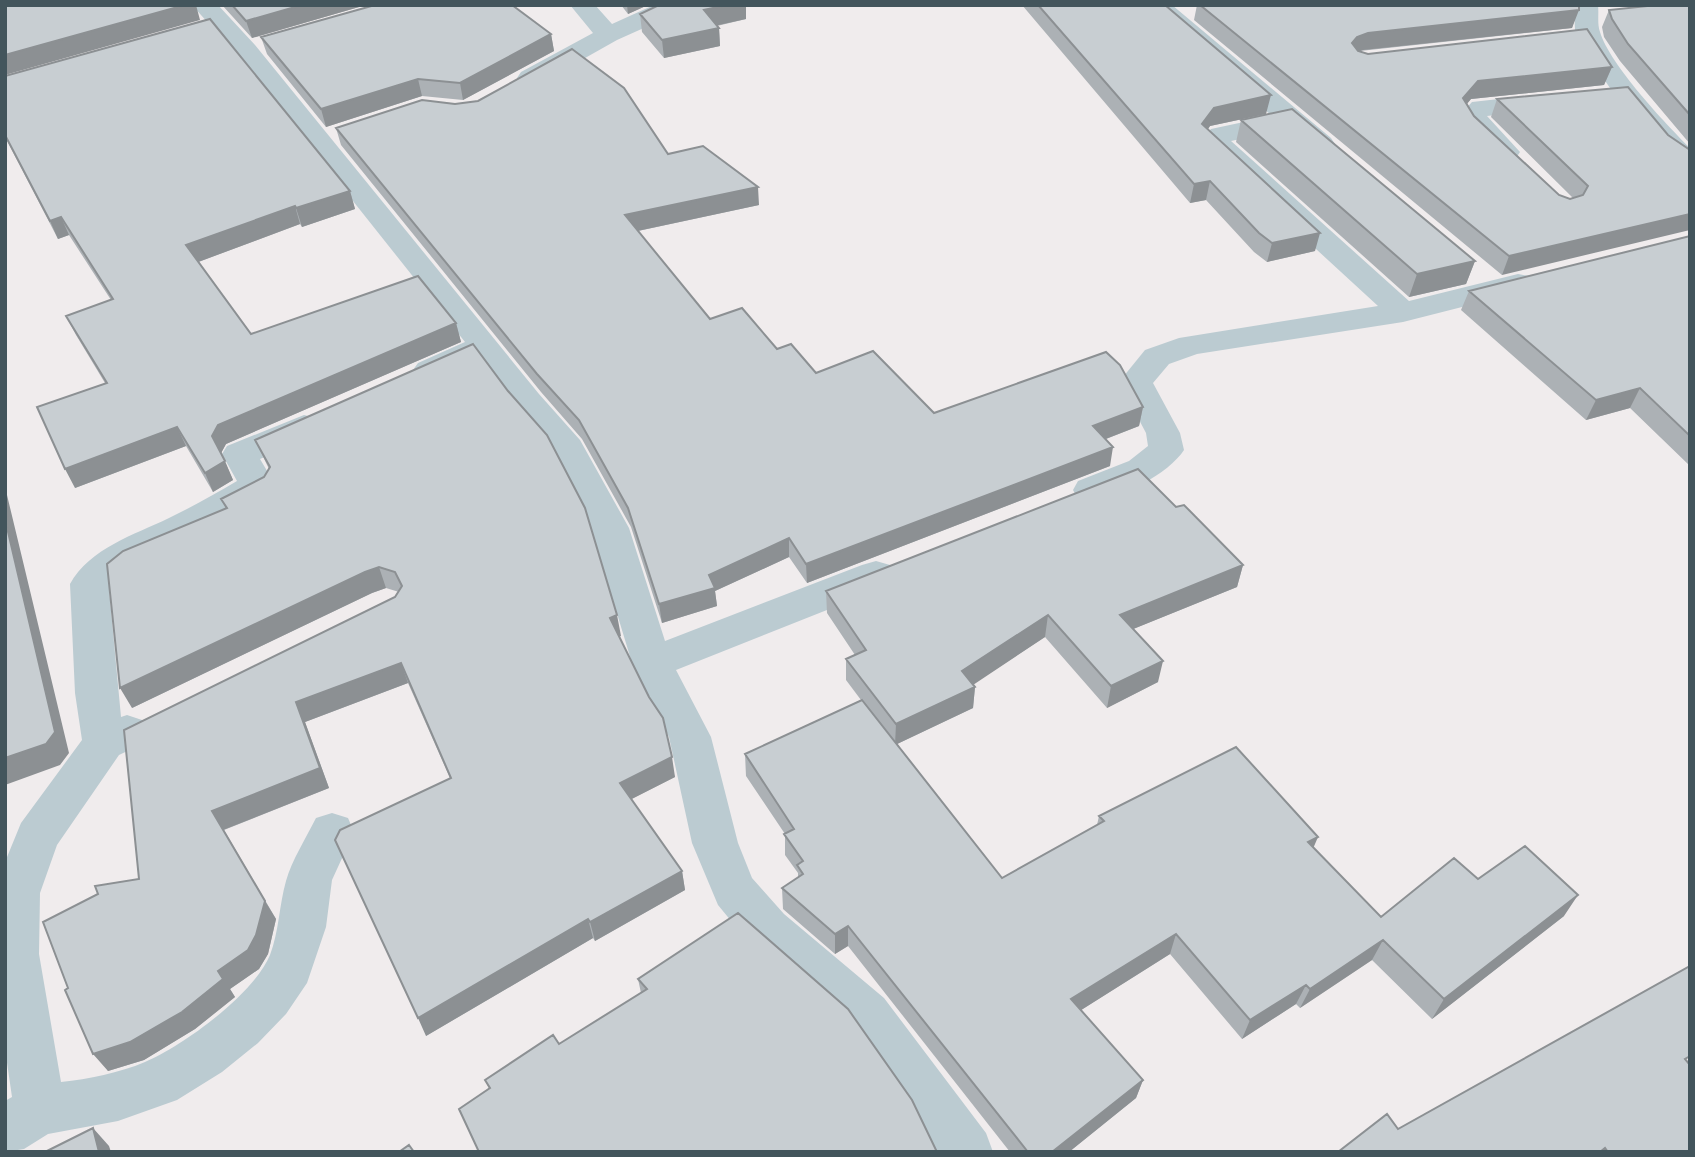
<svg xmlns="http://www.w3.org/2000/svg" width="1695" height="1157" font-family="Ubuntu,sans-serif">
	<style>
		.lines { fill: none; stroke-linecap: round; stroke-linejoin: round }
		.minor { fill: #bbcbd1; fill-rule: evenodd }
		.wall { fill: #acb1b5 }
		.shaded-wall { fill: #8c9093 }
		.building { fill: #c8ced2; stroke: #8c9093; stroke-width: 2 }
	</style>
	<rect width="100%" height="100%" fill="#f0eced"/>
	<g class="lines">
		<path class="minor" d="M192,5H218L255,45L539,394L580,440L629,528L665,641L862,565L876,561L890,565L895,575L890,585L676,670L711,737L738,843L752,878L784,914L884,998L986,1133L993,1152H935L850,1030L750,944L718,905L692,843L669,737L632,663L591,528L553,454L515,410L479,361C459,370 440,383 418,377L413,370L418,363L465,342L237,55Z
			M570,5H595L612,24L654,5H676L678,9L675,14L617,40L539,84L530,86L521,84L517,78L521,72L593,33Z
			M1145,5H1172L1331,138L1335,144L1331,150C1311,155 1301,141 1287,129L1231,141L1409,301L1518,274L1529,276L1534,283L1529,290L1403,322L1197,354L1169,364L1153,383L1180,433L1184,450C1167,476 1108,507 1078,499L1073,490L1078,481L1129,461L1148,446L1146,433L1119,382L1145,350L1179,338L1378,306L1205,147L1201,141L1211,129L1272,116Z
			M1574,5H1598C1599,14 1597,24 1600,32C1610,65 1665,123 1690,148V170L1680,168L1668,158L1610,88L1586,53L1575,30Z
			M1545,94L1554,96L1558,102L1554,108L1487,116L1520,152L1516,158C1492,164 1471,134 1459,116L1472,102Z
			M304,415L316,418L321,426L316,434L260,459L276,486L271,495L194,537L146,558L109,589L121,717L127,715L142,720L148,732L142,744L119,755L57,845L40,893L39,954L61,1082C89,1079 119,1073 145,1062C183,1046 254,994 270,955C279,931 279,906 286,881C292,860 306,838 316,818L332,813L348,818L354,832L332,880L326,927L307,983L286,1014L258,1043L222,1072L177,1100L118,1121L48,1134L24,1149L5,1152V1101L12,1097L5,1049V862L21,823L82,740L75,693L70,584C90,548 134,535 169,518C192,507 215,494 237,481L222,454L227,446Z"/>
	</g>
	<path class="wall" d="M222,5H366L252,38Z
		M621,5H648L628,14Z
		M1022,5H1165L1266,114L1210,126L1208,129L1315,251L1267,262L1254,252L1206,200L1190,203Z
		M1197,5H1579L1572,28L1360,51L1368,54L1612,67L1604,85L1471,99L1467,104L1474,116L1559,195L1570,199L1573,198L1491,117L1497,99L1668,135L1502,275L1194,20Z
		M1600,5H1644L1601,7Z
		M1690,5V144L1620,61L1604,37L1602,27L1609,10Z
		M640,14L746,19L717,26L719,28L720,46L664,58L642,32Z
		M551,34L554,51L463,100L422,96L326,127L267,54L261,37Z
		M5,76L350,191L355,209L302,227L300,224L198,262L251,334L456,323L461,342L226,444L221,453L233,480L213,492L186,446L75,488L105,383L76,335L66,316L111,300L69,235L58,239L5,137Z
		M1241,120L1475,261L1466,284L1409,297L1236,142Z
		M336,128L668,154L759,205L638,231L710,319L777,349L816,373L934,413L1143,407L1139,426L1106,439L1110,466L807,583L789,557L715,591L717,606L662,623L631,527L582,439L541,392L341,145Z
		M1690,236V466L1630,408L1586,420L1461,310L1469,291Z
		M255,440L621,636H619L675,777L631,799L682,871L685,890L595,941L593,938L426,1036L450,778L408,683L305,722L329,788L224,830L276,919L268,954L259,969L230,989L235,997L195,1029L144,1060L108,1071L68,988L139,879L395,597L399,592L386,588L372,593L132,708L226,509L221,499L264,477L269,469Z
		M1176,507L1243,565L1237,587L1133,629L1158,682L1107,708L1045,637L973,684L975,687L973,708L897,744L1002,878L1097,825L1099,816L1313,848L1381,917L1478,879L1564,916L1432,1019L1372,960L1300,1008L1296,1004L1242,1039L1170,954L1081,1010L1143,1080L1136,1098L1069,1152H1010L848,946L835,954L783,909L782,888L798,878V873L785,855V834L746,776L745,754L861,700L846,680V659L855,655L827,613L826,591Z
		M638,979L848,1009L489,1089L485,1080L559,1044L641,993Z"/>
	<path class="shaded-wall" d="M185,5H196L200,20L5,75V55Z
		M302,5H366L252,38L246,21Z
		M627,5H648L628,14Z
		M727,5H746V19L705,28L704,10Z
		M1579,10L1572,28L1363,50L1352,54V43L1357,37L1368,33Z
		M719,28L720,46L664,58L662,40Z
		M551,34L554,51L463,100L460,83Z
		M1612,67L1604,85L1471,99L1456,116L1463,98L1478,81Z
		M418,79L422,96L326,127L321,109Z
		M1271,95L1266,114L1210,126L1199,142L1202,124L1214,108Z
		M1210,181L1206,200L1190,203L1194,184Z
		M758,187L759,205L628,233L625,215Z
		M350,191L355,209L302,227L296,208Z
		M295,206L300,224L193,264L186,245Z
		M1690,214V230L1502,275L1509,256Z
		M61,217L69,235L58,239L50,221Z
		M1320,233L1315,251L1267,262L1272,243Z
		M1475,261L1466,284L1409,297L1417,274Z
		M456,323L461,342L226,444L220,455L212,436L218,425Z
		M1640,388L1630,408L1586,420L1596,400Z
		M1143,407L1139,426L1090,445L1093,426Z
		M177,427L186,446L75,488L65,469Z
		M1113,447L1110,466L807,583L806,564Z
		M225,461L233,480L213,492L205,473Z
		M5,491L7,495L69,753L60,765L5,785Z
		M789,538V557L715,591L717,606L662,623L659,604L709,575Z
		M1243,565L1237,587L1116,636L1120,615Z
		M379,567L386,588L372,593L132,708L120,688L365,572Z
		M617,615L621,636L613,638L610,618Z
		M1048,615L1045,637L961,693L962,671Z
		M1163,661L1158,682L1107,708L1111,686Z
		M401,663L408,683L305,722L329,788L223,830L212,811L296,702Z
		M975,687L973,708L895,745L896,724Z
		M672,757L675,777L624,803L620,783Z
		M1318,837L1309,858L1308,842Z
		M682,871L685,890L595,941L590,922Z
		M1578,895L1564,916L1432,1019L1444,999Z
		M265,901L276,919L268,954L259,969L230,989L235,997L195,1029L144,1060L108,1071L93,1054L218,971Z
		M588,919L593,938L426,1036L418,1018Z
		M848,926V946L835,954V934Z
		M1176,934L1170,954L1067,1019L1071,999Z
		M1383,940L1372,960L1300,1008L1310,989Z
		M1306,985L1296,1004L1242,1039L1250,1020Z
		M1143,1080L1136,1098L1069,1152H1052Z
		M93,1128L109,1146L111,1152H99Z"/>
	<path class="building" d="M5,5H185L5,55Z
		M232,5H302L246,21Z
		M375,5H512L551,34L460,83L418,79L321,109L261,37Z
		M659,5H727L704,10L719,28L662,40L640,14Z
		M1038,5H1165L1271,95L1214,108L1202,124L1320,233L1272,243L1259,233L1210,181L1194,184Z
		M1200,5H1579V10L1368,33L1357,37L1352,43L1358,51L1368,54L1587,29L1612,67L1478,81L1463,98L1474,116L1559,195L1570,199L1583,195L1588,186L1497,99L1628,87L1668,135L1690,150V214L1509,256Z
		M1657,5H1690V115L1628,44L1612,19L1609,10Z
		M210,19L350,191L296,208L295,206L186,245L251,334L418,276L456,323L218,425L212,436L225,461L205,473L177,427L65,469L37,407L107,383L66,316L113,299L61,217L50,221L5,135V76Z
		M572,49L624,88L668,154L703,146L758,187L625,215L710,319L742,308L777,349L791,344L816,373L873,351L934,413L1106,352L1120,365L1143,407L1093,426L1113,447L806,564L789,538L709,575L715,588L659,604L628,508L579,420L537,374L336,128L422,100L455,104L478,101Z
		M1292,109L1475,261L1417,274L1241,120Z
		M1690,236V436L1640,388L1596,400L1469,291Z
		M473,344L508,391L547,435L585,508L617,615L610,618L649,697L663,718L672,757L620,783L682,871L590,922L588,919L418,1018L335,840L340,830L451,778L401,663L296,702L320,768L212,811L265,901L256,935L248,950L218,971L223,979L182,1012L130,1042L93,1054L65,990L68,988L43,922L98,894L95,886L139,879L124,730L395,597L402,586L395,572L379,567L365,572L120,688L107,564L123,551L227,508L221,499L264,477L270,467L255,440Z
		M1138,469L1176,507L1184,505L1243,565L1120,615L1163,661L1111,686L1048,615L962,671L975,687L896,724L846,659L866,650L826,591Z
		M5,519L55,732L46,744L5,758Z
		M862,700L1002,878L1104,821L1099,816L1236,747L1318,837L1308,842L1381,917L1454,858L1478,879L1525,846L1578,895L1444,999L1383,940L1310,989L1306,985L1250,1020L1176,934L1071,999L1143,1080L1052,1152H1028L848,926L835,934L782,888L803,874L797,865L803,861L784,834L794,829L745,754Z
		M738,913L848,1009L912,1100L937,1152H479L459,1109L490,1088L485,1080L553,1035L559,1044L647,989L638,979Z
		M1690,966V1056L1685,1059L1690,1065V1152H1608L1605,1148L1600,1152H1338L1387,1114L1398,1129Z
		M93,1128L99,1152H45Z
		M409,1145L414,1152H399Z"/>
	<rect width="1695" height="1157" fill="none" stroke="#43555c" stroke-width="14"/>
</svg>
